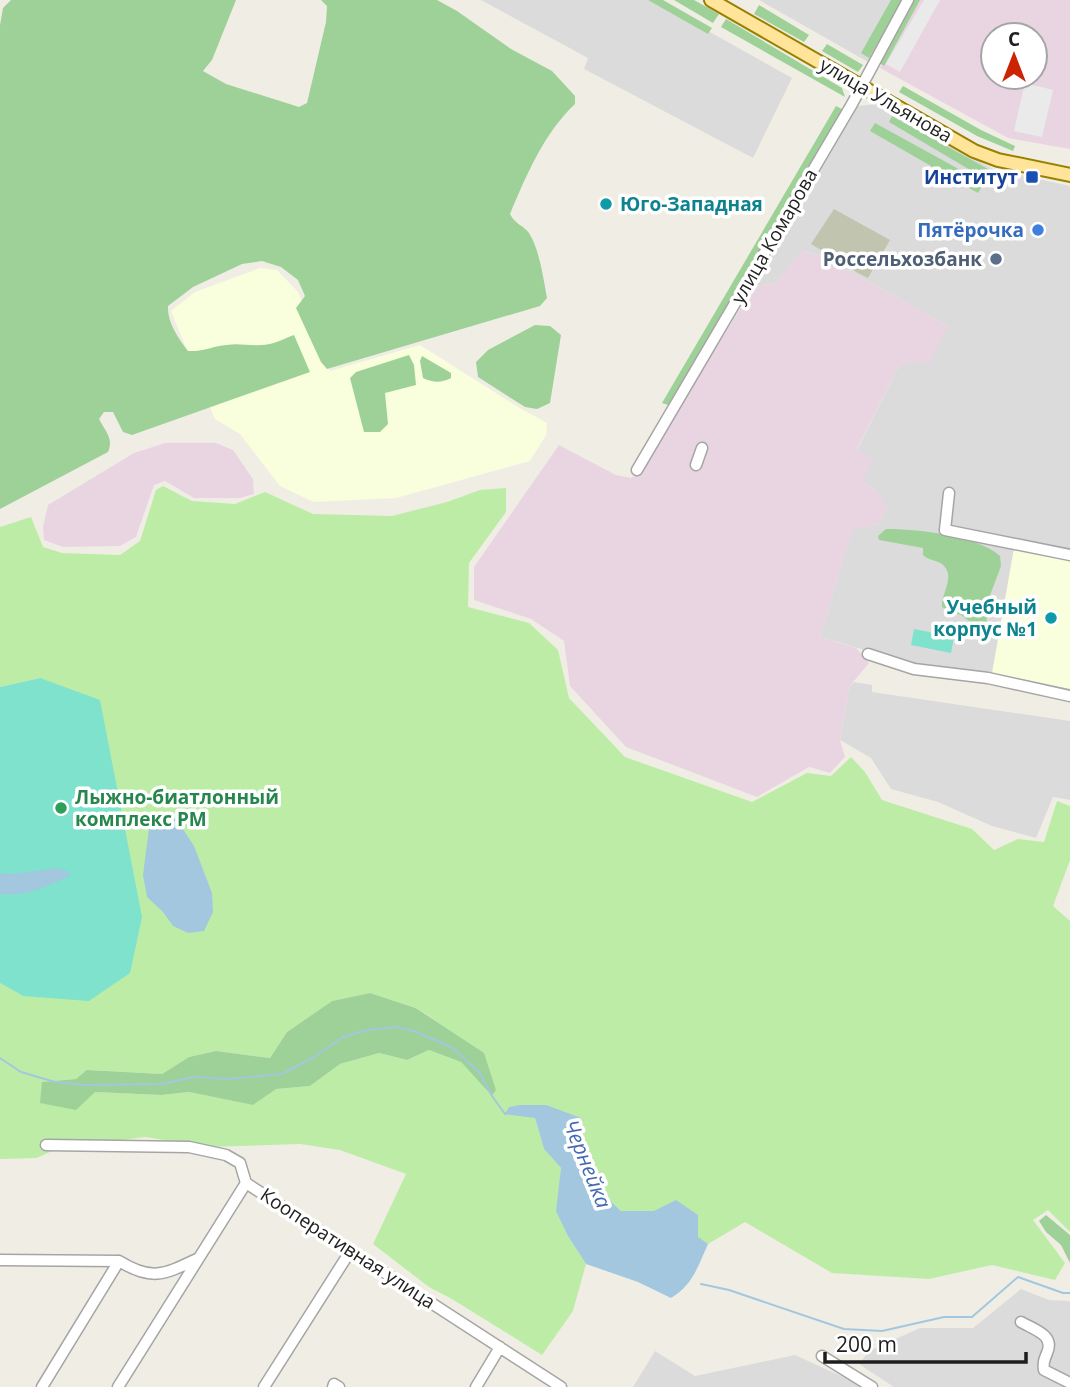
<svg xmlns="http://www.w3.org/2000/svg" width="1070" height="1387" font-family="'Open Sans',sans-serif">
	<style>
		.residential { fill: #dcdbdb }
		.industrial { fill: #e9d5e2; fill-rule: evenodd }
		.education { fill: #f9ffdd }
		.construction { fill: #c1c5af }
		.grass { fill: #bdeca7; fill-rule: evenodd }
		.forest { fill: #9ed197 }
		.pitch { fill: #7ee2cd }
		.parking { fill: #eaeaea }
		.water { fill: #a2c7df }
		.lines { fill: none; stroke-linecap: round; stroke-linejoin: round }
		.stream { stroke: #a2c7df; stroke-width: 2 }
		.minor-casing { stroke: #a5a5a5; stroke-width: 13 }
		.major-casing { stroke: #988000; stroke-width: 16 }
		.minor { stroke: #fff; stroke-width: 10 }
		.major { stroke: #ffe499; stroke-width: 12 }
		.transit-dot { fill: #1a4fb4; stroke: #fff; stroke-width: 2.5 }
		.culture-dot { fill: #0f9aa8; stroke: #fff; stroke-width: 2.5 }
		.shop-dot { fill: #3f7fe0; stroke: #fff; stroke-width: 2.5 }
		.service-dot { fill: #5c6f8a; stroke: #fff; stroke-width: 2.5 }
		.leisure-dot { fill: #2e9e5b; stroke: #fff; stroke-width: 2.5 }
		.labels { text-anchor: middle; stroke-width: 7; stroke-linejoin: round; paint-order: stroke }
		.street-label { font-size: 19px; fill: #1e1e1e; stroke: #fff }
		.transit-label { font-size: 19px; font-weight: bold; fill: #164399; stroke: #fff; text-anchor: end }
		.culture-label { font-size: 19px; font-weight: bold; fill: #0d838f; stroke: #fff; text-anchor: start }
		.shop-label { font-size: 19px; font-weight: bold; fill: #366cbe; stroke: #fff; text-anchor: end }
		.service-label { font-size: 19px; font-weight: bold; fill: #4e5e75; stroke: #fff; text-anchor: end }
		.leisure-label { font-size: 19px; font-weight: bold; fill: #27864d; stroke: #fff; text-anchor: start }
		.water-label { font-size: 21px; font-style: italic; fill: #466ab2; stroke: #fff }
	</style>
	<rect width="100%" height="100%" fill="#f0eee4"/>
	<path class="residential" d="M481,0H653L792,78L753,158L584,69L588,58Z
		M759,0H903L868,62Z
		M877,104L993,169L1070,186V691L989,674L916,665L820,637L852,529L880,524L879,494L863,481L857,450L899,365L948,326L822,256L803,251L776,283L754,286L858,106Z
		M854,682L872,685V692L1070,721V800L1053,797L1036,838L992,826L938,802L891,789L871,758L840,740L849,687Z
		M1021,1289L1049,1300L1070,1301V1387H894L859,1364L869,1351L920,1328H973Z
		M655,1351L695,1376L795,1355L865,1387H633Z"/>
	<path class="industrial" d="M918,0H1070V149L1008,138L880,68ZM993,35H1035V77H993Z
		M802,251L822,256L948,326L931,361L899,365L857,449L872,462L863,481L879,494L887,508L880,524L852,530L820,637L856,648L869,663L849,687L840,740L845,757L830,773L809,767L757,797L626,747L570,686L564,641L531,619L474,600V567L559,445L616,475L631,478L641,471L754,286L776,283Z
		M165,443H216L233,450L253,479L254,494L240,498H194L165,481L154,485L136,537L120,546L63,547L44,540L43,527L48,505L134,453Z"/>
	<path class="education" d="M260,268L277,270L298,292L330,371L420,345L518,407L547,423L546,435L530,461L396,498L314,502L280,486L240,434L215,419L171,311L195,292Z
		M1014,548L1070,558V689L992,673Z"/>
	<path class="construction" d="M834,209L890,240L868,278L858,273L811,244Z"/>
	<path class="grass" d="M163,486L192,501L235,504L265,492L313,514L392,516L447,502L480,490L506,488V512L469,563L468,607L529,623L558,650L569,698L625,757L752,802L807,773L831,776L851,757L865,772L882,800L972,829L994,850L1018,839L1044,842L1057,801L1070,806V860L1053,906L1070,921V1232L1048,1210L1033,1220L1065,1263L1055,1280L992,1265L929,1279L832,1273L745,1222L708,1244L654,1211H621L601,1192L586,1152L580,1118H535L544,1149L561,1168L560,1185L568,1236L586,1264L573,1311L542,1355L452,1299L429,1287L373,1244L406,1174L340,1150L300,1144L209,1147L145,1137L56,1149L37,1158L0,1159V983L23,996L40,678L0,687V527L31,517L43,547L62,553L120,555L140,541L156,490ZM370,993L417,1008L483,1053L496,1090L492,1096L461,1062L429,1050L407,1060L379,1053L340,1064L310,1086L275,1089L253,1105L189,1092L161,1095L95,1092L43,1082L76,1079L88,1070L162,1074L189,1057L216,1051L270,1058L287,1032L332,1001Z"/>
	<path class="forest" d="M11,0H236L212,60L203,71L226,84L299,107L307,103L326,22L327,6L321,0H437L457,11L511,49L552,71L575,96V104C544,133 526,176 510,214C516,225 523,225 529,233C540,251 543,277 547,298L540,306L327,369L321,362L296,308L305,296L298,280L281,267L262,261L242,264L193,287L168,306C167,322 178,338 188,351C203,352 213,346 227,345C238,343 249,346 261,345C273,345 283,339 294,335L310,372L132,435L123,432L113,412H104L99,419C105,431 114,438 108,452L0,509V25L3,8Z
		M648,0H663L712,28L708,34Z
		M674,0H694L719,14L713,23Z
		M891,0H903L869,58L861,53Z
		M912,0H920L884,66L878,62Z
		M759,5L809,35L804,42L754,14Z
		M726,19L842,88L845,97L721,27Z
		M827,44L863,65L858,72L822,51Z
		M903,86L981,130L1015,146L1013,151L977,136L899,92Z
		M836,106L844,110L668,405L662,403Z
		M892,116L988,169L982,177L889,122Z
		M875,123L984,183L978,193L870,131Z
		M535,325L550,326L561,335L550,403L537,409L525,407L478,377L476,362L488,350Z
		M409,355L414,365L416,385L385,393L388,424L380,432H364L350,378L356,372Z
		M422,356L451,373V378C441,383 434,383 423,378L420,361Z
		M886,529C916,529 977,535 1000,556L1001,566L989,598L986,625L977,627L961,615L947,610L942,607C941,594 955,577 944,566C939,560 929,561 923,555V548L879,540L878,536Z
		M370,993L416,1008L484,1053L496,1090L492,1096L461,1062L429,1050L407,1060L379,1053L340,1064L310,1086L276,1089L253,1105L189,1092L161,1095L95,1092L76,1110L40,1103L42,1082L76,1079L87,1070L162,1074L189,1057L216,1051L270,1058L287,1032L332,1001Z
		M1046,1215L1070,1235V1263L1061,1245L1046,1232L1039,1221Z"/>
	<path class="pitch" d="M914,629L954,637L951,653L911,645Z
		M40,678L100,700L142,917L130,973L89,1001L23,996L0,983V687Z"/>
	<path class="parking" d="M924,0H940L900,72L886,64Z
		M1025,83L1053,90L1042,137L1014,131Z"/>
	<path class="water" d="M168,814L177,820L194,846L212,893L213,912L204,931L188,933L173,926L163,912L147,897L143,875L149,828Z
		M58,868L69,872L70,876C47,886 27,897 0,894V873L13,874Z
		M520,1105H546L581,1118L586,1152L601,1192L621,1211H654L676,1200L698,1215V1237L708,1244C698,1266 693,1285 671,1298L638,1282L586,1264L568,1236L556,1211L561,1168L544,1149L535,1118L505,1114L509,1107Z"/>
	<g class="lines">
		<path class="stream" d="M0,1058L21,1072L55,1082L84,1085L162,1084L194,1077L229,1079L282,1074L314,1057L343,1037L368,1030L397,1027L414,1031L453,1048L479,1072L492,1096L505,1114L507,1113
			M701,1284L729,1290L844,1329L882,1331L944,1317H972L1018,1277L1063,1293H1070"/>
		<defs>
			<path id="minor" d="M696,465L702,448
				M637,470L852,104L908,0
				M949,493L945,530L1070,555
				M868,654L914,669L988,678L1070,696
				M46,1145L189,1147L226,1155L240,1163L246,1183L561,1387
				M0,1260L119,1261
				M119,1261C153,1282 165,1274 199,1258
				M1021,1322C1035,1330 1055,1335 1047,1353C1044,1360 1043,1363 1044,1370L1070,1383
				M822,1356L872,1387
				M42,1387L119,1261
				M118,1387L246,1183
				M264,1387L351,1250
				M333,1387L334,1384L339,1387
				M476,1387L500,1347"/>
			<path id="major" d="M711,0L974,151L998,160L1070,175"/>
		</defs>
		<use href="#minor" class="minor-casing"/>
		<use href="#major" class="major-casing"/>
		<use href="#minor" class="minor"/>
		<use href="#major" class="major"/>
	</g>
	<rect class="transit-dot" x="1025" y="170" width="14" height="14" rx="3.5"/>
	<g class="culture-dot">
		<circle cx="606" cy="204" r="7"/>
		<circle cx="1051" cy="618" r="7"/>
	</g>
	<circle class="shop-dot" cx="1038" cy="230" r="7"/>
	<circle class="service-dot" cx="996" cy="259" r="7"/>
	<circle class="leisure-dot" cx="61" cy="808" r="7"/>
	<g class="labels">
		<g class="street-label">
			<text transform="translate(886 100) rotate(30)" y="7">улица Ульянова</text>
			<text transform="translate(774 236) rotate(-60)" y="7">улица Комарова</text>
			<text transform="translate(348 1248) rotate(33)" y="7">Кооперативная улица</text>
		</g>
		<g class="transit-label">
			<text x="1018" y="184">Институт</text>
		</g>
		<g class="culture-label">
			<text x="620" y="211">Юго-Западная</text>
			<text x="1037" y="614" text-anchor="end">Учебный<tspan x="1037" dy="22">корпус №1</tspan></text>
		</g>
		<g class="shop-label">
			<text x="1024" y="237">Пятёрочка</text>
		</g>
		<g class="service-label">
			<text x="982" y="266">Россельхозбанк</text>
		</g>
		<g class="leisure-label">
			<text x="75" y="804">Лыжно-биатлонный<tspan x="75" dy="22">комплекс РМ</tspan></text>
		</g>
		<g class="water-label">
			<text transform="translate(587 1164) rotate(68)" y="7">Чернейка</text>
		</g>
	</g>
	<g transform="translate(1014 56)"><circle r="33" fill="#ffffff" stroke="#a5a5a5" stroke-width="2"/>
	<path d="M0-5L12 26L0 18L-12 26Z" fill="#cc2300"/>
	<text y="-10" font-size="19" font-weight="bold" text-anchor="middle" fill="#1e1e1e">С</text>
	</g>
	<path d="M825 1352v10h201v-10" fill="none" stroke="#1e1e1e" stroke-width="3.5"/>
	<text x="836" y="1352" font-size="21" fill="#1e1e1e" stroke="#ffffff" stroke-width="5" paint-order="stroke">200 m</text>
</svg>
